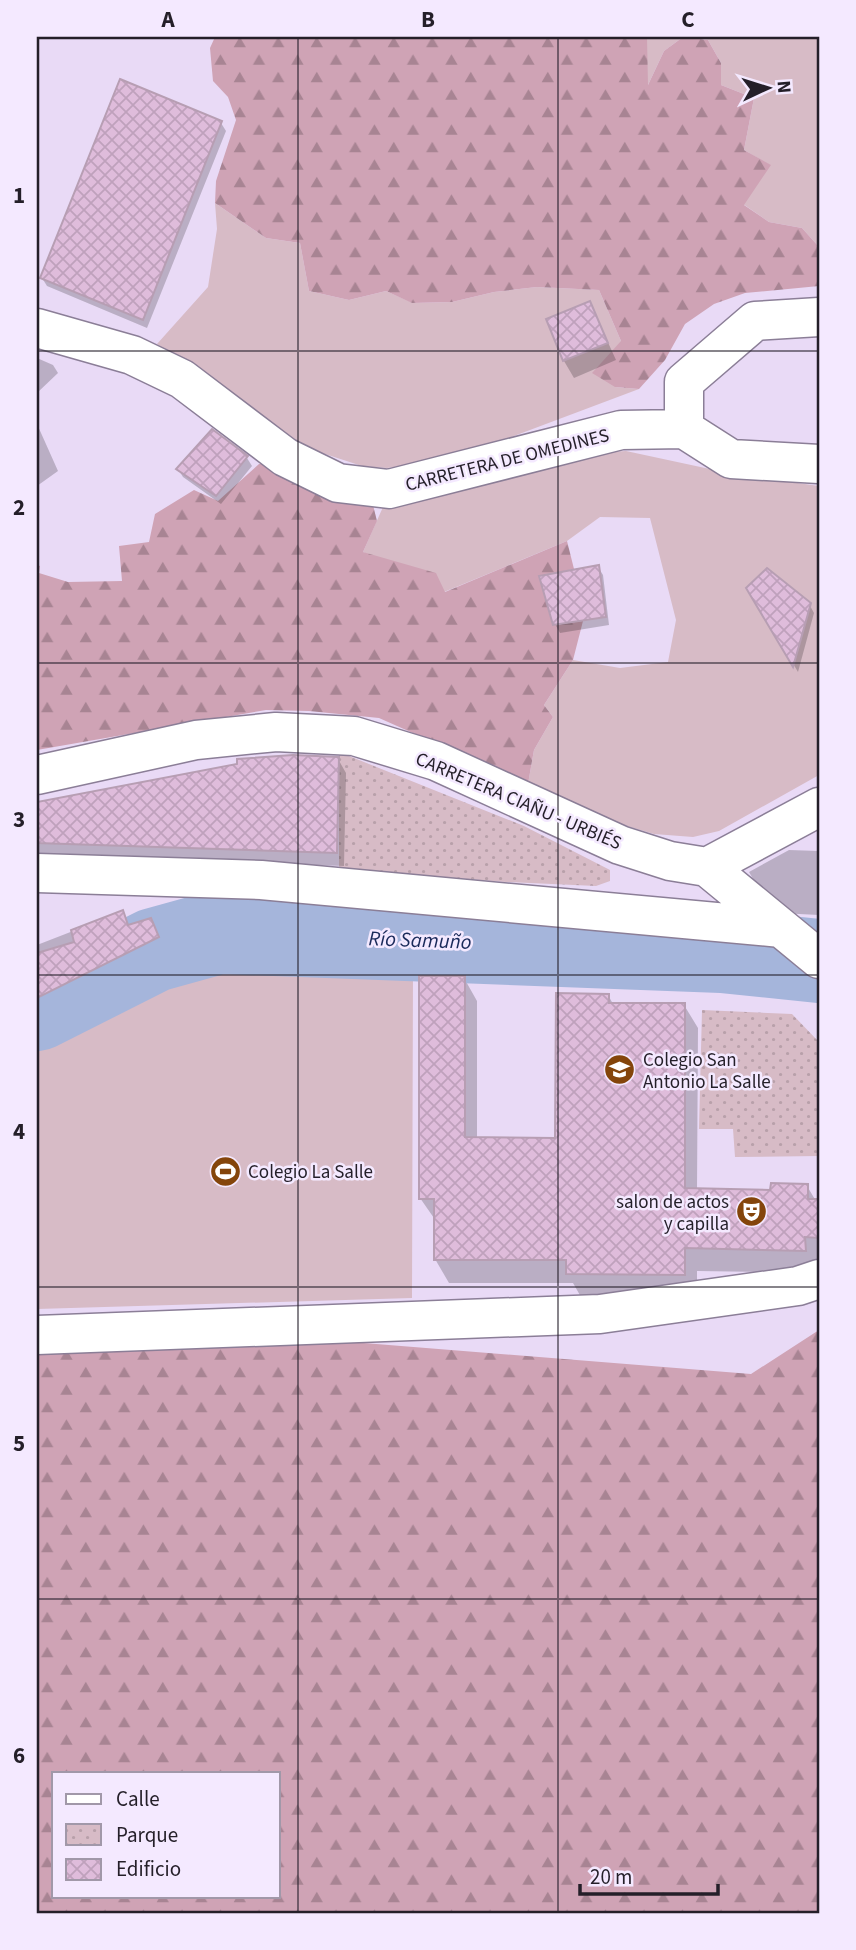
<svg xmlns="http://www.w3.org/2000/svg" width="856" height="1950" font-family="'Source Sans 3',sans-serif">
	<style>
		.grass { fill: #d7bbc6 }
		.forest { fill: url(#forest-firs); fill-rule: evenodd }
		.park { fill: url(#park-dots) }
		.shadow { fill: #0003 }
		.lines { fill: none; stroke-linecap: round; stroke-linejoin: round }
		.river { stroke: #a5b5db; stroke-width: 84 }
		.building { fill: url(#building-cross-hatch); stroke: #b79eb3; stroke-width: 2 }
		.minor-casing { stroke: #8b7e97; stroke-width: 41 }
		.minor { stroke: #fff; stroke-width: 38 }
		.grid { fill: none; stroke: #241f29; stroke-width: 2; stroke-opacity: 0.55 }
		.labels { text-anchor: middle; stroke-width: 5; stroke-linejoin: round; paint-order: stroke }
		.street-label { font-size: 19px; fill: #241f29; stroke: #f4e9ff }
		.poi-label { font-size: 19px; fill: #241f29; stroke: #f4e9ff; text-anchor: start }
		.water-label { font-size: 21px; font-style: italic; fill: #1a2a5a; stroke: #f4e9ff }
		.neatline { fill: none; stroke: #241f29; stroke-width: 2.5 }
		.grid-label { font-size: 23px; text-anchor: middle; font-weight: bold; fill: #241f29 }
	</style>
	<defs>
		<pattern id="forest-firs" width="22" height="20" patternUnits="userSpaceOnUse" patternTransform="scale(1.75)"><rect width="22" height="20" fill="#cfa3b5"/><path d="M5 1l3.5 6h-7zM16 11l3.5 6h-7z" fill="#a88493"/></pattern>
		<pattern id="park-dots" width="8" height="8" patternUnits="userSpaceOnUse" patternTransform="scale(1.75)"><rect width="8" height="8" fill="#d7bbc6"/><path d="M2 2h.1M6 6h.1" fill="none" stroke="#b8a0aa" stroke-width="1.8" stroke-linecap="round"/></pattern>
		<pattern id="building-cross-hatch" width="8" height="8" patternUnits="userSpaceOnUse" patternTransform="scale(1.75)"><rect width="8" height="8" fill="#dfbcdb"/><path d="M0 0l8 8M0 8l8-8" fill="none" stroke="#bfa1bc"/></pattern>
	</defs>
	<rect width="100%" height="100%" fill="#e9daf6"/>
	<path class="grass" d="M647,37H683L664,51L647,87Z
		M689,37H819V247L802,228L769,222L743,204L770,165L744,150L754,98L721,85V63L708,40Z
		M215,203L266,238L300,243L309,291L349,300L386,291L413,303L452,302L494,292L537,287L599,290L621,341L615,387L639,389L469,453L423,463L387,468L362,466L291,443L157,344L208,287L217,229Z
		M626,451L733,474L819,486V775L719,831L693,837L654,834L607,820L528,784L534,750L553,717L544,705L573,660L620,668L668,662L676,620L650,518L600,517L567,541L444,592L363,552L383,507L574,454Z
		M214,963L413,968L412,1298L37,1309V1045Z"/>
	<path class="forest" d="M215,37H647L648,85L664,51L683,37L708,40L721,63V85L754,98L744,150L771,165L744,205L769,222L802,228L819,247V286L745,293L714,304L685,324L665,360L639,389L615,387L592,373L621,341L599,290L537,287L494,292L452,302L412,303L386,291L349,300L309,291L300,243L266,238L215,203L216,181L236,120L228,97L213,81L210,48Z
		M282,462L370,493L377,521L363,552L436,573L445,592L567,541L574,569L540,576L553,625L583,621L573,660L544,705L553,717L534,750L528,784L379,718L309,711L266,710L37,750V565L40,566L39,573L68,582L122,581L119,546L149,542L155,514L194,490L218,501L259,464Z
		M819,1330V1913H37V1352L314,1339L751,1374ZM54,1773H278V1896H54Z"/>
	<path class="park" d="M339,752L524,826L610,870V881L596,886L506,882L339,869Z
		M702,1010L792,1014L819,1042V1156L735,1157L733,1129H699Z"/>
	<path class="shadow" d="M221,123L226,131L147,328L47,286L42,278Z
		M590,303L616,360L574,378L564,361L548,320Z
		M37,358L53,365L58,373L37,393Z
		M37,424L58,471L37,486Z
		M212,432L247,458L252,466L221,504L183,477L178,469Z
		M598,567L603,575L609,625L560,633L555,624Z
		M748,588L809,604L814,613L798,672Z
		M338,759L346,773L344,866L37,856V804L238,766Z
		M789,850L819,851V915L779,913L767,903L749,872Z
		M122,912L140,957L37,1007V945Z
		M464,978L477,1001V1139H557L608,995L613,1004L684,1005L698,1028L697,1190L772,1192L807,1186L816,1201H819L818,1273L697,1271V1298L581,1297L573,1283H449L435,1259L436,1221L420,1198Z"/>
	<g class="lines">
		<path class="river" d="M37,1009L154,950L219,932L722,951L819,961"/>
	</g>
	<path class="building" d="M120,79L222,121L143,320L40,278Z
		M590,301L608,343L563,361L546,319Z
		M212,429L248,456L216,496L176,469Z
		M599,565L606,617L553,625L539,576Z
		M767,568L811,603L793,667L746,588Z
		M293,755L339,757L337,853L37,843V802L237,764V759Z
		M123,910L128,925L151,918L159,937L37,998V953L74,942L71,930Z
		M419,976H465V1137L555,1138L556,993L609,994V1003H685V1188L770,1190L771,1183L808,1184V1199H819V1238L805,1237L806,1251L685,1248V1275L566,1274V1260H434V1199H419Z"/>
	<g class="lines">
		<defs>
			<path id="minor" d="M37,328L132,355L182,379L285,457L338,483L389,489L621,430L684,429
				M684,429V382L755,321L819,317
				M684,429L731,459L819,464
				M37,775L196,740L276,732L354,736L436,761L620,845L670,861L707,867L819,959
				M707,867L819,807
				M37,873L261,880L781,928
				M37,1335L600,1314L798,1286L819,1279"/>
		</defs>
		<use href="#minor" class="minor-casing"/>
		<use href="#minor" class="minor"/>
	</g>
	<path class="grid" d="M298,37V1913M558,37V1913M37,351H819M37,663H819M37,975H819M37,1287H819M37,1599H819"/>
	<defs>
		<symbol id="school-disc" viewBox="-11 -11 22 22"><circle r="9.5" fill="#84450b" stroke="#f4e9ff"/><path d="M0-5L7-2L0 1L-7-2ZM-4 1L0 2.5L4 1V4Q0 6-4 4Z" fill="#fff"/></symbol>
		<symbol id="stadium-disc" viewBox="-11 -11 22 22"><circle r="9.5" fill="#84450b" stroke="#f4e9ff"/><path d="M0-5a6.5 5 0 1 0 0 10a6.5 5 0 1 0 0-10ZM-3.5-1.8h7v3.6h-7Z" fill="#fff"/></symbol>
		<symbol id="theatre-disc" viewBox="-11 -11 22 22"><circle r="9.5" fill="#84450b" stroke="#f4e9ff"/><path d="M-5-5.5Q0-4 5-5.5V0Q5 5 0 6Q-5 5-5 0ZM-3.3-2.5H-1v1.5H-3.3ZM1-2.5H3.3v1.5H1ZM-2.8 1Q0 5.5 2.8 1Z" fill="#fff"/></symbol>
	</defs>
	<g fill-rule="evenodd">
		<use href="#school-disc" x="602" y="1052" width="35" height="35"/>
		<use href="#stadium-disc" x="208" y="1154" width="35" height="35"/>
		<use href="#theatre-disc" x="734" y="1194" width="35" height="35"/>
	</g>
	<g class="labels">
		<g class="street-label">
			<text transform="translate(507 459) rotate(-14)" y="7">CARRETERA DE OMEDINES</text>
			<text transform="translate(519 800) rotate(23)" y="7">CARRETERA CIAÑU - URBIÉS</text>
		</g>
		<g class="poi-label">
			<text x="643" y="1066">Colegio San<tspan x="643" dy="22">Antonio La Salle</tspan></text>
			<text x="248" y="1178">Colegio La Salle</text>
			<text x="729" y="1208" text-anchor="end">salon de actos<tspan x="729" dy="22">y capilla</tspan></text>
		</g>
		<g class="water-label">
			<text transform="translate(420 940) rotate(2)" y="7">Río Samuño</text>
		</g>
	</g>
	<rect width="856" height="1950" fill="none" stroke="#f4e9ff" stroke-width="77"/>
	<rect x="52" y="1772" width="228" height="126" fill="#f4e9ff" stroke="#a198a9" stroke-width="2"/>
	<rect x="66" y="1794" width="35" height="10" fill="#ffffff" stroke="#a198a9" stroke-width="2"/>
	<text x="116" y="1806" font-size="21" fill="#241f29">Calle</text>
	<rect x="66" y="1824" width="35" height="21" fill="url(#park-dots)" stroke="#a198a9" stroke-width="2"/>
	<text x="116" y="1842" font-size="21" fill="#241f29">Parque</text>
	<rect x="66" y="1859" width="35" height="21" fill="url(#building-cross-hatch)" stroke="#a198a9" stroke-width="2"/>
	<text x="116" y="1876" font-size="21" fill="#241f29">Edificio</text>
	<g transform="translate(768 88) rotate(86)" stroke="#f4e9ff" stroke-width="5" paint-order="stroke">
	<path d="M0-5L12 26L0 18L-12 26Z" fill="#241f29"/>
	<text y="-10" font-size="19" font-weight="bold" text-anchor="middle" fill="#241f29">N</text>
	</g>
	<path d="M580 1884v10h138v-10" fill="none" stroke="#241f29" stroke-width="3.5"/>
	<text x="590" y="1884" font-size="21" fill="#241f29" stroke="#f4e9ff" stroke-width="5" paint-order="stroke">20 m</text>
	<rect x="38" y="38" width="780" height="1874" class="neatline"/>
	<g class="grid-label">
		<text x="168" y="27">A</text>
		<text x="428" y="27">B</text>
		<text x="688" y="27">C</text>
		<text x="19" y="203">1</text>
		<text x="19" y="515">2</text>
		<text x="19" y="827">3</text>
		<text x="19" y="1139">4</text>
		<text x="19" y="1451">5</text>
		<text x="19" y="1763">6</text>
	</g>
</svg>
